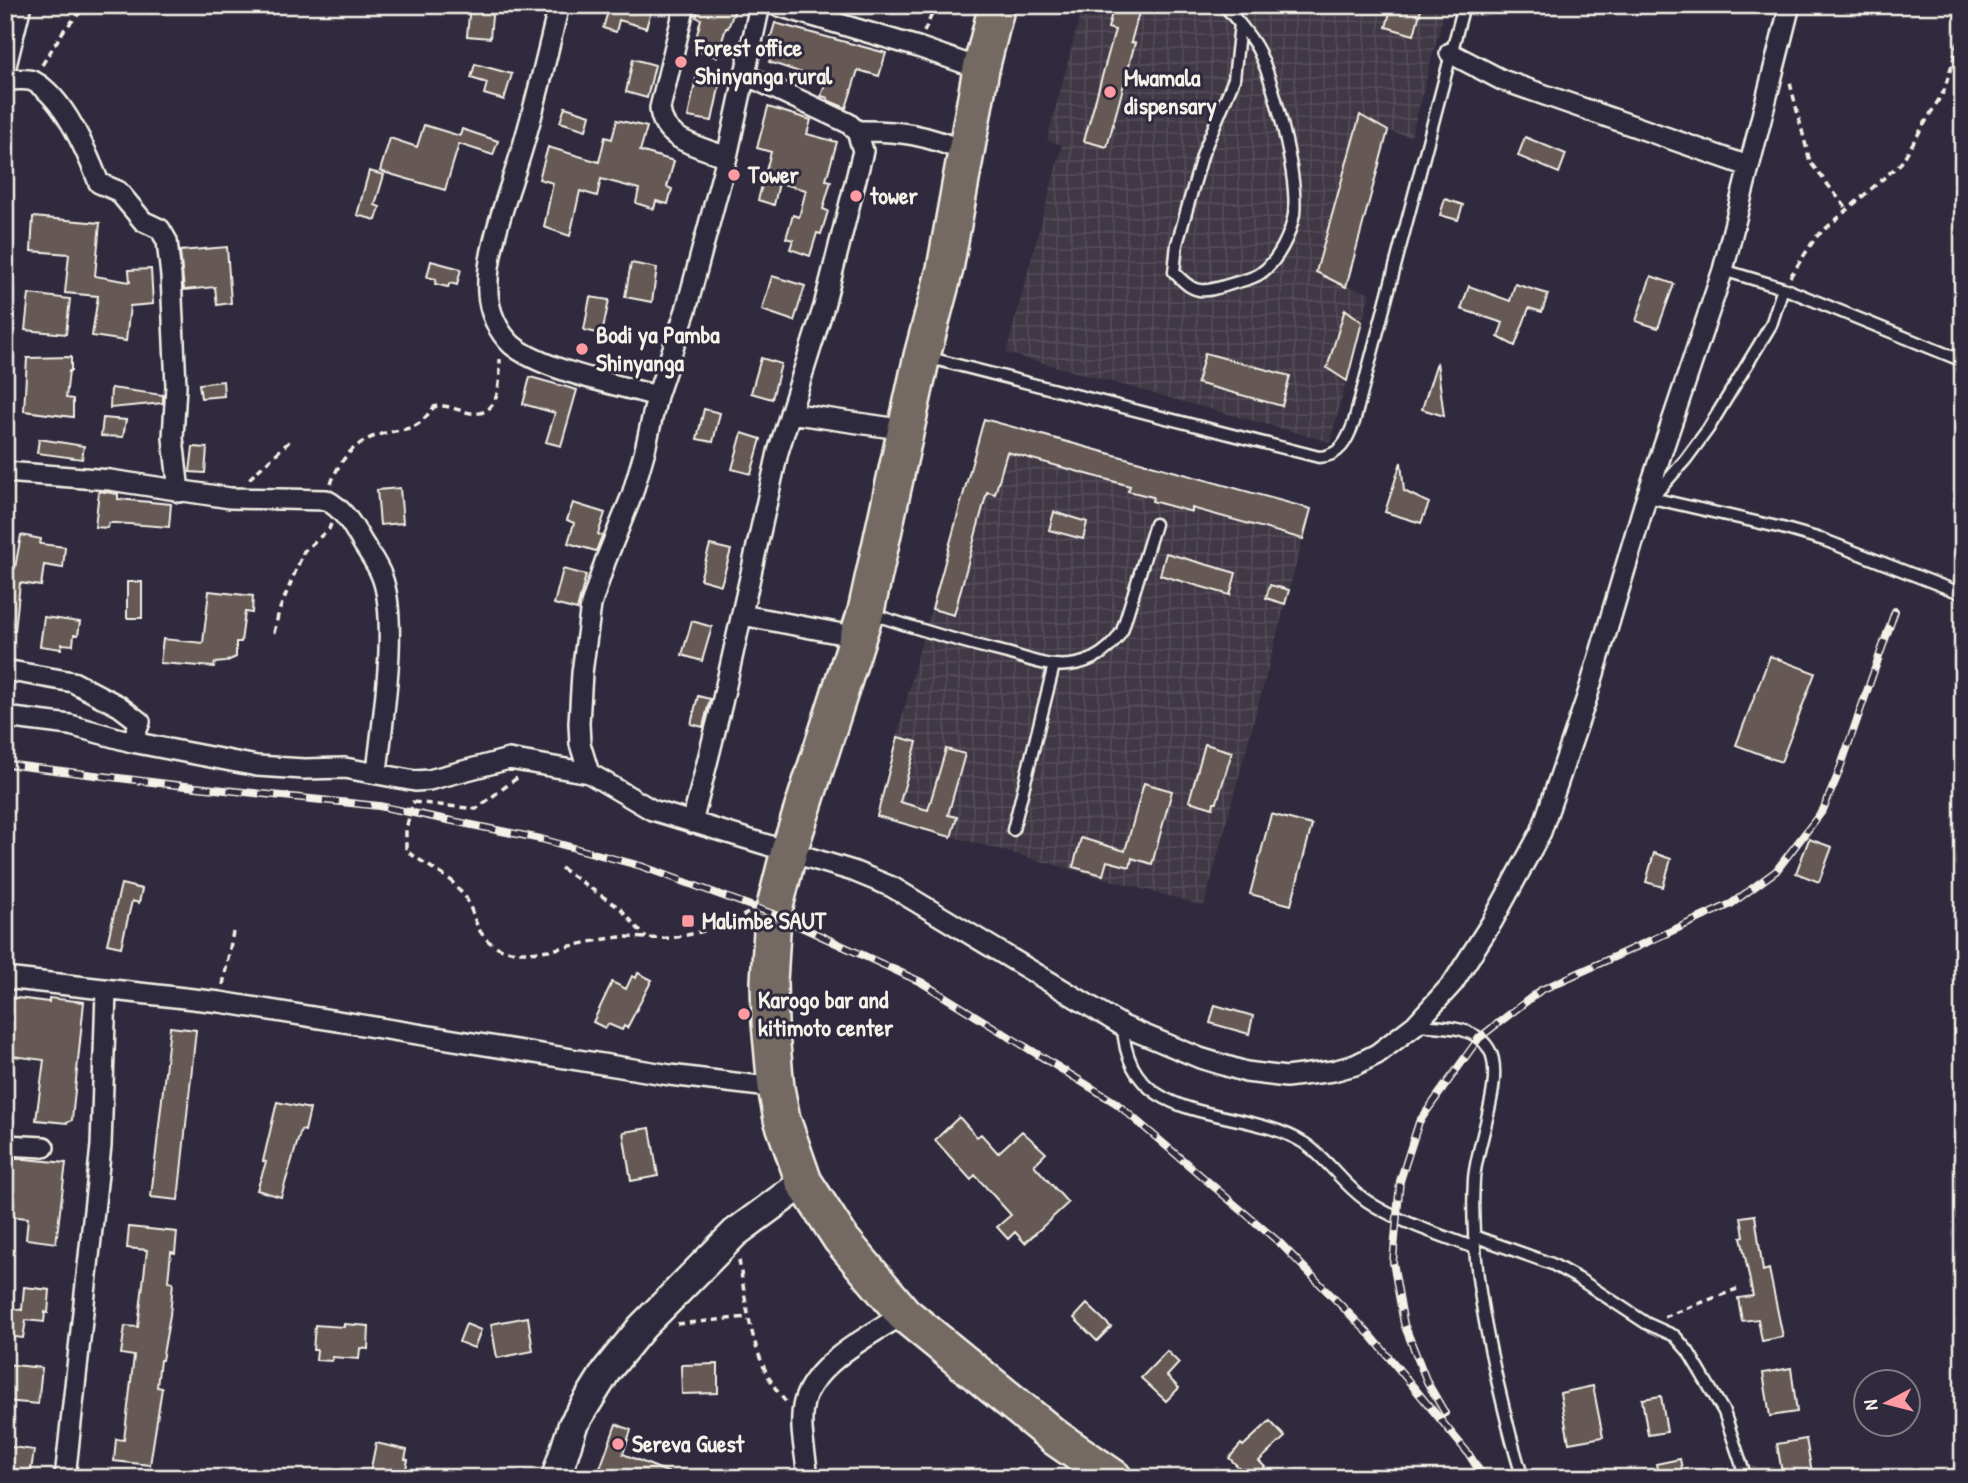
<svg xmlns="http://www.w3.org/2000/svg" width="1968" height="1483" font-family="'Patrick Hand',sans-serif">
	<style>
		.industrial { fill: url(#industrial-grid) }
		.building { fill: #655954; stroke: #f4f1e8; stroke-width: 2 }
		.lines { fill: none; stroke-linecap: round; stroke-linejoin: round }
		.lane-casing { stroke: #f4f1e8; stroke-width: 15 }
		.street-casing { stroke: #f4f1e8; stroke-width: 24 }
		.secondary-casing { stroke: #f4f1e8; stroke-width: 33 }
		.highway-casing { stroke: #f4f1e8; stroke-width: 40 }
		.path { stroke: #f4f1e8; stroke-width: 3.5; stroke-dasharray: 7 5; stroke-linecap: butt }
		.lane { stroke: #2f2a3d; stroke-width: 10 }
		.street { stroke: #2f2a3d; stroke-width: 19 }
		.secondary { stroke: #2f2a3d; stroke-width: 28 }
		.highway { stroke: #756964; stroke-width: 35 }
		.rail-casing { stroke: #f4f1e8; stroke-width: 8 }
		.rail { stroke: #2f2a3d; stroke-width: 5; stroke-dasharray: 16; stroke-linecap: butt }
		.poi-dot { fill: #ff9aa2; stroke: #2f2a3d; stroke-width: 2.5 }
		.labels { text-anchor: middle; stroke-width: 6; stroke-linejoin: round; paint-order: stroke }
		.poi-label { font-size: 24px; font-weight: bold; fill: #f4f1e8; stroke: #2f2a3d; text-anchor: start }
	</style>
	<defs>
		<pattern id="industrial-grid" width="8" height="8" patternUnits="userSpaceOnUse" patternTransform="scale(1.75)"><rect width="8" height="8" fill="#3f3844"/><path d="M0 4h8M4 0v8" fill="none" stroke="#524c56"/></pattern>
	</defs>
	<rect width="100%" height="100%" fill="#2f2a3d"/>
	<filter id="ink" filterUnits="userSpaceOnUse"><feTurbulence type="fractalNoise" baseFrequency=".0143" numOctaves="2"/><feDisplacementMap in="SourceGraphic" scale="14" xChannelSelector="R" yChannelSelector="G"/><feConvolveMatrix kernelMatrix="1 2 1 2 8 2 1 2 1" color-interpolation-filters="sRGB"/></filter>
	<g filter="url(#ink)">
		<path class="industrial" d="M1083,5H1446L1411,137L1388,131L1346,286L1370,293L1330,442L1006,353L1062,145L1047,140Z
			M984,419L1311,509L1204,906L877,816L924,631L932,609Z"/>
		<path class="building" d="M470,5H493L490,38L467,36Z
			M610,5H653L646,28L619,20L616,32L603,28Z
			M700,5H725L735,9L728,28H726L717,57L693,50L701,19L696,17Z
			M1114,5H1141L1131,42L1135,43L1107,147L1084,141L1115,30L1108,28Z
			M1392,5H1422L1414,35L1386,27Z
			M775,23L886,53L879,76L858,70L846,108L827,100L828,98L821,96L826,81L769,62L776,45L769,43Z
			M633,59L655,65L647,98L626,92Z
			M475,64L512,74L504,100L484,94L487,83L471,78Z
			M696,78L720,83L712,121L688,117Z
			M565,107L590,115L586,130L560,122Z
			M768,107L811,120L807,134L837,142L826,180L831,181L823,209L828,211L821,234L817,233L810,256L790,249L793,240L786,238L793,215L799,217L806,190L779,183L774,205L758,200L771,152L757,148Z
			M1360,115L1388,131L1346,287L1316,272Z
			M617,120L647,127L640,151L674,161L667,187L672,189L668,204L656,201L654,209L636,203L639,189L601,179L597,196L580,191L570,236L544,227L553,183L539,179L548,147L599,162L605,137L612,139Z
			M424,125L460,136L462,129L498,141L493,155L459,144L445,190L380,171L390,138L417,147Z
			M1525,137L1566,154L1559,173L1518,156Z
			M369,171L384,175L375,205L380,207L376,220L357,215Z
			M1445,199L1463,205L1458,220L1440,215Z
			M33,217L100,223L95,276L130,282L129,270L151,269L153,304L130,306L126,341L92,336L98,296L65,293L69,254L31,251Z
			M227,247L231,303L217,305L215,287L184,290L180,251Z
			M431,261L461,269L457,285L450,283L448,287L435,284L436,279L427,277Z
			M631,263L657,268L652,302L625,297Z
			M772,276L805,286L794,321L762,310Z
			M1651,276L1674,284L1658,328L1636,321Z
			M1515,284L1548,294L1542,312L1529,308L1515,346L1498,337L1503,323L1461,309L1469,286L1510,301Z
			M29,294L70,299L66,334L25,330Z
			M590,297L609,300L602,334L584,330Z
			M1345,309L1362,322L1347,381L1327,368Z
			M1205,353L1290,376L1282,406L1197,383Z
			M71,357V371H69L66,398L73,399V417L24,411L27,358Z
			M761,358L781,364L772,399L751,393Z
			M1437,362L1444,416L1422,409Z
			M530,377L577,390L561,446L546,442L555,413L523,404Z
			M223,381L224,396L201,398L199,384Z
			M111,388L163,395V403L110,408Z
			M704,409L720,413L713,442L697,439Z
			M103,418L126,420L123,437L101,436Z
			M984,419L1311,509L1303,539L1192,508V512L1152,501L1153,497L1128,491L1130,486L1007,452L995,494L987,492L954,615L932,609Z
			M742,433L761,439L751,474L732,469Z
			M39,439L84,446L82,459L37,453Z
			M193,447L207,448L205,473L190,472Z
			M1401,462L1404,491L1429,503L1421,523L1385,512Z
			M400,488L403,523L380,525L377,490Z
			M99,491L118,494V499L171,504L169,527L115,523H109L108,528L95,527Z
			M573,503L605,513L598,534L602,536L596,551L568,543L574,523L567,520Z
			M1054,512L1087,522L1083,539L1049,530Z
			M21,535L41,539L40,544L65,547L63,568L44,565L41,586L20,583L15,631H5V589L8,567L15,568Z
			M710,545L731,550L721,585L700,579Z
			M1166,553L1236,573L1230,595L1160,575Z
			M563,569L586,575L577,610L554,604Z
			M127,582H142V618H127Z
			M1270,585L1289,590L1285,604L1266,598Z
			M209,591L253,596L252,613L245,612L241,642H236V657L225,662L215,663L214,667L160,663L163,639L203,643Z
			M44,617L80,622L78,635H74L73,645L62,644L61,649L40,646Z
			M692,621L712,627L702,661L682,655Z
			M1770,656L1815,673L1781,762L1736,745Z
			M698,696L710,699L703,727L691,724Z
			M898,737L917,742L900,802L928,810L946,749L965,754L948,815L957,817L951,837L877,816Z
			M1205,744L1232,752L1217,802H1214L1213,808L1189,801Z
			M1144,783L1172,791L1152,864L1132,858L1130,867L1107,861L1103,875L1073,867L1081,838L1125,851Z
			M1271,814L1312,825L1291,905L1250,894Z
			M1809,839L1832,847L1819,882L1796,873Z
			M1654,853L1671,859L1663,887L1646,882Z
			M121,884L142,889L139,903L132,901L121,947L107,944Z
			M638,973L652,980L627,1028L624,1026L622,1030L608,1024L605,1028L593,1022L612,982L626,989L632,976L636,978Z
			M9,997L49,1002V998L84,1002L72,1120L67,1123L36,1120L44,1060L5,1055Z
			M1215,1005L1253,1016L1249,1034L1210,1023Z
			M170,1027L196,1030L178,1200L151,1197Z
			M277,1102L310,1109L305,1131L301,1130L281,1197L257,1190L266,1162L263,1161Z
			M959,1117L977,1137L981,1134L998,1153L1022,1131L1046,1153L1034,1165L1068,1203L1025,1243L1015,1232L1008,1239L997,1227L1011,1215L975,1175L971,1180L935,1140Z
			M650,1128L658,1176L631,1181L623,1132Z
			M5,1157L66,1163L56,1243L26,1239L28,1218L5,1216Z
			M1755,1215L1763,1271L1769,1269L1783,1337L1762,1341L1758,1319L1742,1321L1738,1298L1753,1296L1741,1237L1744,1236L1741,1217Z
			M129,1227L177,1232L175,1253L171,1252L168,1281L173,1282L170,1315L162,1360H160L157,1387L162,1388L150,1465L114,1461L116,1439L124,1440L134,1356L121,1354L125,1326L138,1327L147,1250L127,1248Z
			M24,1287L50,1290L48,1313L45,1312L44,1322L26,1320L23,1338L6,1336L9,1308L22,1310Z
			M1087,1304L1111,1327L1097,1341L1074,1318Z
			M528,1317L533,1351L497,1358L491,1324Z
			M344,1324L369,1326L368,1349L360,1348L359,1359L332,1357V1361L316,1360L317,1350H313L315,1325L344,1327Z
			M466,1324L481,1330L474,1348L459,1342Z
			M1167,1351L1179,1363L1167,1376L1179,1388L1166,1401L1141,1378Z
			M5,1364L42,1368L38,1404L5,1401Z
			M718,1364V1393L682,1394L681,1365Z
			M1791,1368L1797,1412L1770,1416L1763,1373Z
			M1593,1386L1603,1437L1569,1443L1560,1393Z
			M1661,1396L1667,1432L1648,1435L1642,1399Z
			M1270,1421L1285,1437L1259,1461L1265,1467L1255,1478H1250L1229,1458L1241,1444L1243,1446Z
			M616,1424L631,1430L623,1454L682,1478H609L598,1474Z
			M1806,1439L1813,1478H1783L1777,1444Z
			M376,1443L407,1450L405,1459L408,1460L404,1478H369Z
			M5,1446L34,1450L30,1478H5Z
			M1680,1459L1684,1478H1659L1656,1464Z"/>
		<g class="lines">
			<defs>
				<path id="lane" d="M1224,5C1236,20 1251,35 1259,52C1275,86 1298,177 1294,214C1291,234 1278,261 1261,273C1253,279 1240,281 1231,284C1202,293 1195,295 1174,272L1177,244L1203,153L1234,79L1240,24
					M1723,270L1783,288L1963,361
					M926,357L1319,457C1340,456 1347,441 1354,422L1464,5
					M1652,498L1782,528L1824,540L1963,594
					M1652,498L1686,459L1708,429L1771,325L1783,288
					M872,614C917,629 961,642 1007,653C1022,657 1038,664 1054,665C1082,668 1108,655 1122,631L1155,524
					M1013,830L1054,665
					M1416,1025C1441,1027 1475,1025 1489,1049C1506,1077 1476,1145 1474,1179C1470,1247 1482,1314 1497,1380C1505,1413 1512,1446 1523,1478
					M1123,1026C1127,1131 1241,1103 1304,1143C1328,1159 1343,1185 1367,1201C1398,1222 1439,1234 1475,1248
					M1474,1236L1552,1264L1579,1279L1646,1323L1675,1336L1688,1351L1724,1412L1746,1478"/>
				<path id="street" d="M559,5C548,50 538,95 525,139C513,184 485,247 488,293C489,312 498,332 512,345C542,370 618,385 657,396
					M685,5L660,108C662,141 701,147 727,157
					M760,5L727,157L686,310L657,396L645,450L632,495L605,562L591,605L582,673L579,723L580,744L589,773L652,810L853,871L892,887L1123,1026L1200,1058L1246,1072L1286,1077L1333,1071L1355,1065L1377,1054L1415,1025L1453,983L1492,922L1541,832L1587,697L1644,505L1723,270L1790,5
					M775,5L918,47L981,69
					M1450,53L1502,80L1748,166
					M5,70L21,5
					M5,80C13,80 26,78 33,81C64,97 87,152 99,183L118,191L143,221L160,229L167,241L171,276L176,386L173,438L179,492
					M857,131C900,130 927,135 966,152
					M790,413L906,430
					M5,472L110,480L230,498L326,500C342,508 352,524 361,540C368,552 378,565 382,577C399,622 382,724 377,772
					M742,615L858,637
					M5,670L73,682L119,706L140,722L132,742
					M5,717L70,725L132,742L257,766L304,769L345,768L415,781L429,780L509,759L589,773
					M692,823L722,703L778,452L824,306L863,151L857,131L848,123L746,75
					M5,978L220,1002L670,1075L776,1088
					M5,1145L44,1147
					M65,1478L101,1146L106,991
					M808,1478C806,1455 798,1425 804,1402C814,1363 872,1334 904,1314"/>
				<path id="secondary" d="M556,1478L573,1425L607,1370L642,1327L735,1233L804,1182"/>
				<path id="highway" d="M997,5L981,69L945,269L922,356L866,611L789,851L773,914L769,982L770,1023L776,1088L782,1119L804,1182L841,1239L904,1314L1056,1438L1114,1478"/>
			</defs>
			<use href="#lane" class="lane-casing"/>
			<use href="#street" class="street-casing"/>
			<use href="#secondary" class="secondary-casing"/>
			<use href="#highway" class="highway-casing"/>
			<path class="path" d="M924,32L936,5
				M42,65L64,30L87,5
				M1790,83L1810,162L1847,209
				M1790,277L1816,237L1901,163L1944,91L1963,27
				M249,479L292,439
				M331,484C340,457 357,440 385,433C396,430 409,430 418,424C424,420 429,413 434,407C445,404 455,409 466,412C500,421 500,383 500,359
				M274,633L279,611L304,551L329,529L331,524
				M517,778L476,809L413,802L406,829V851L452,881C456,890 465,893 468,902C475,917 476,932 491,943C521,966 588,938 623,937C640,937 659,940 676,937C701,933 726,925 748,913
				M561,868L621,909L646,938
				M223,985L233,932
				M739,1260C747,1308 752,1365 787,1403
				M1664,1317L1737,1289
				M677,1324L748,1317"/>
			<use href="#lane" class="lane"/>
			<use href="#street" class="street"/>
			<use href="#secondary" class="secondary"/>
			<use href="#highway" class="highway"/>
			<defs>
				<path id="rail" d="M5,764L176,785L379,806L541,839L641,866L773,914L921,982L1116,1103L1281,1244L1373,1338L1468,1453L1484,1478
					M1445,1413L1427,1382L1404,1324L1393,1262L1400,1181L1419,1122L1479,1038L1541,990L1731,904L1776,871L1823,810L1837,777L1895,611"/>
			</defs>
			<use href="#rail" class="rail-casing"/>
			<use href="#rail" class="rail"/>
		</g>
	</g>
	<g class="poi-dot">
		<circle cx="681" cy="62" r="7"/>
		<circle cx="1110" cy="92" r="7"/>
		<circle cx="734" cy="175" r="7"/>
		<circle cx="856" cy="196" r="7"/>
		<circle cx="582" cy="349" r="7"/>
		<rect x="681" y="914" width="14" height="14" rx="3.5"/>
		<circle cx="744" cy="1014" r="7"/>
		<circle cx="618" cy="1444" r="7"/>
	</g>
	<g class="labels">
		<g class="poi-label">
			<text x="695" y="56">Forest office<tspan x="695" dy="28">Shinyanga rural</tspan></text>
			<text x="1124" y="86">Mwamala<tspan x="1124" dy="28">dispensary</tspan></text>
			<text x="748" y="183">Tower</text>
			<text x="870" y="204">tower</text>
			<text x="596" y="343">Bodi ya Pamba<tspan x="596" dy="28">Shinyanga</tspan></text>
			<text x="702" y="929">Malimbe SAUT</text>
			<text x="758" y="1008">Karogo bar and<tspan x="758" dy="28">kitimoto center</tspan></text>
			<text x="632" y="1452">Sereva Guest</text>
		</g>
	</g>
	<rect width="1968" height="1483" fill="none" stroke="#2f2a3d" stroke-width="28"/>
	<rect x="14" y="14" width="1940" height="1455" fill="none" stroke="#f4f1e8" stroke-width="2.5" filter="url(#ink)"/>
	<g transform="translate(1887 1403) rotate(263)"><circle r="33" fill="#2f2a3d" stroke="#7e7a81" stroke-width="2"/>
	<path d="M0-5L12 26L0 18L-12 26Z" fill="#ff9aa2"/>
	<text y="-10" font-size="19" font-weight="bold" text-anchor="middle" fill="#f4f1e8">N</text>
	</g>
</svg>
